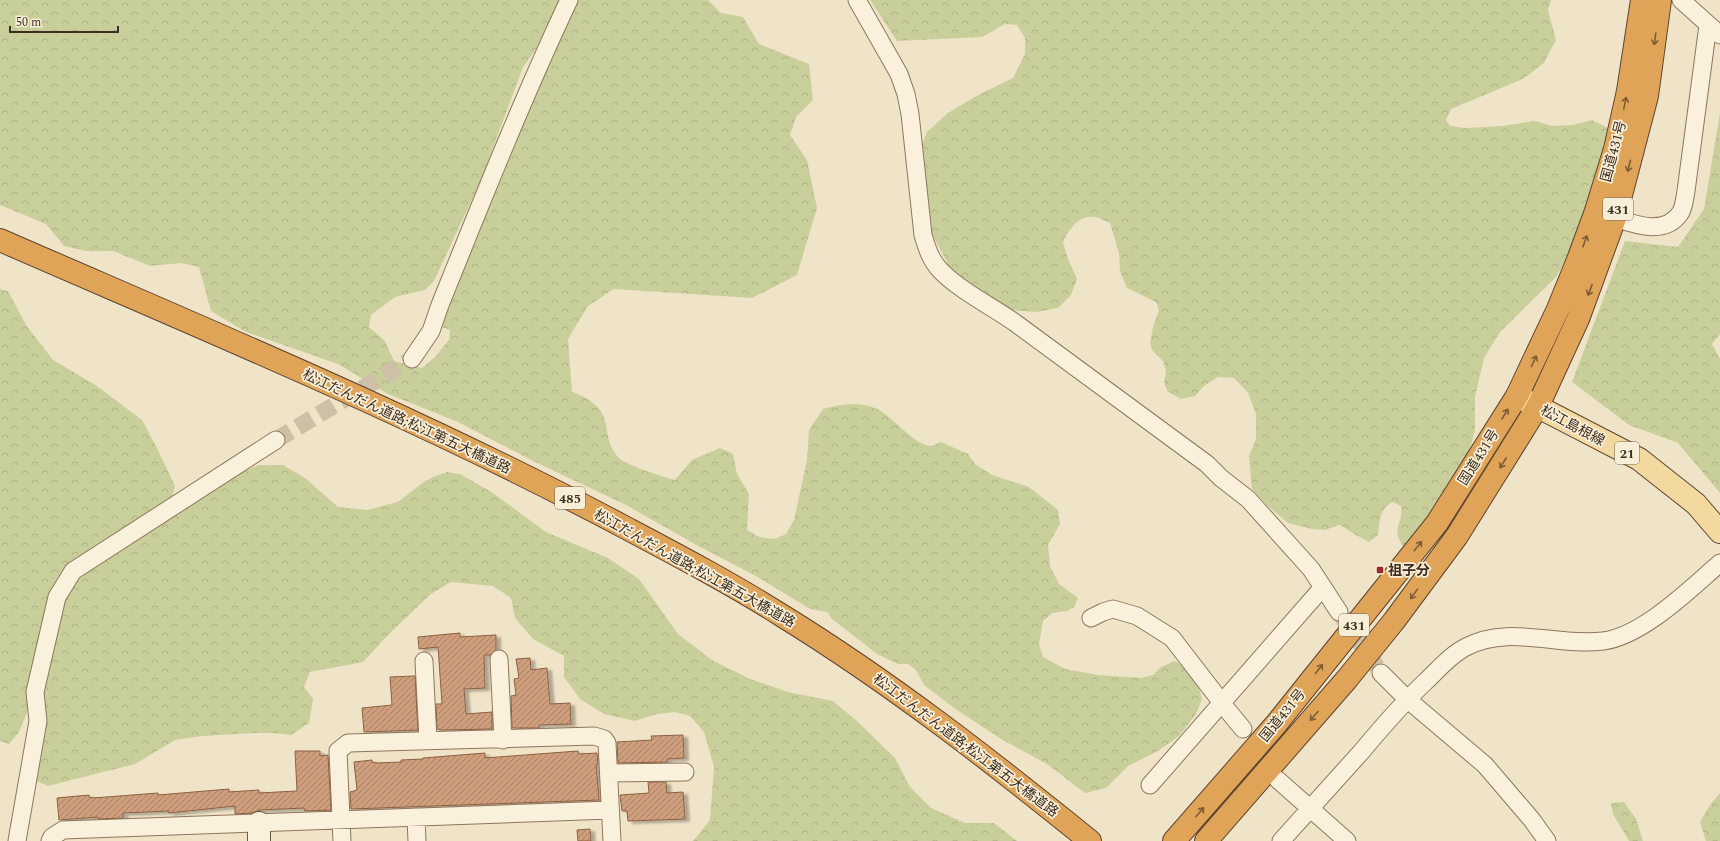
<svg xmlns="http://www.w3.org/2000/svg" width="1720" height="841" font-family="Spectral,'Noto Sans JP',serif">
	<style>
		.forest { fill: url(#forest-crowns) }
		.building { fill: url(#building-hatch); stroke: #8d5f41; filter: url(#shadow) }
		.lines { fill: none; stroke-linecap: round; stroke-linejoin: round }
		.street-tunnel { stroke: #ccc0a6; stroke-width: 17; stroke-dasharray: 17 8; stroke-linecap: butt }
		.street-casing { stroke: #8d765c; stroke-width: 19 }
		.secondary-casing { stroke: #6f573f; stroke-width: 24 }
		.primary-casing { stroke: #5b4430; stroke-width: 24 }
		.highway-casing { stroke: #5b4430; stroke-width: 24 }
		.street { stroke: #faf1dc; stroke-width: 17 }
		.secondary { stroke: #faf1dc; stroke-width: 22 }
		.primary { stroke: #f3d9a0; stroke-width: 22 }
		.highway { stroke: #e0a458; stroke-width: 22 }
		.oneway { stroke: #7e5d36 }
		.poi-dot { fill: #9e2a2b; stroke: #f7eed8; stroke-width: 1.5 }
		.labels { text-anchor: middle; stroke-width: 3.5; stroke-linejoin: round; paint-order: stroke }
		.shield { fill: #f7eed8; stroke: #756857; stroke-width: 1 }
		.shield-label { font-size: 13px; font-weight: bold; fill: #3d2e20 }
		.street-label { font-size: 14px; fill: #3d2e20; stroke: #f7eed8 }
		.poi-label { font-size: 14px; font-weight: bold; fill: #3d2e20; stroke: #f7eed8; text-anchor: start }
	</style>
	<defs>
		<pattern id="forest-crowns" width="20" height="18" patternUnits="userSpaceOnUse"><rect width="20" height="18" fill="#c9cf9b"/><path d="M2 6a3 3 0 1 1 6 0M12 15a3 3 0 1 1 6 0" fill="none" stroke="#aeb285"/></pattern>
		<pattern id="building-hatch" width="6" height="6" patternUnits="userSpaceOnUse"><rect width="6" height="6" fill="#cf9f7d"/><path d="M-1 1l2-2M0 6l6-6M5 7l2-2" fill="none" stroke="#a98266"/></pattern>
		<filter id="shadow"><feDropShadow dx="4.5" dy="2.5" stdDeviation="1" flood-color="#0004"/></filter>
	</defs>
	<rect width="100%" height="100%" fill="#f0e4c8"/>
	<path class="forest" d="M0,0H560L536,49L523,67L481,180L434,281L425,290L395,297L371,315L369,327L385,341L394,361L422,368L435,357L449,340L450,330L442,327L445,306L544,72L578,0H708L721,13L743,17L759,44L809,64L813,100L796,117L790,135L807,160L817,208L797,275L752,298L614,289L588,306L568,339L572,392C585,396 602,406 605,421C608,434 608,446 618,457C625,465 664,477 675,480L692,460L720,448L733,454L737,474L749,494L747,530L759,537L774,539L786,534L794,520L807,460L809,430L823,409C841,404 857,401 875,408C892,415 915,447 932,446C935,445 938,443 941,442L968,454L975,464L992,475L1029,487L1058,510L1060,524L1048,545L1050,566L1059,584L1078,598L1074,607L1067,611L1052,613L1043,621L1039,644L1043,657L1065,669L1098,675L1141,678L1153,675L1161,667L1175,661L1191,671L1199,688L1202,699L1196,714L1179,736L1158,751L1128,766L1106,788L1085,793L1047,764L1001,739L954,708L924,685L916,670L908,664H898L877,654L832,619L827,612L810,609L756,576L700,547L626,505L535,462L458,422L388,394L338,364L246,332L211,311L199,267L181,263L150,266L113,251H86L64,246L46,224L0,205Z
		M870,0H1551L1548,10L1556,40L1544,63L1523,79L1451,109L1446,120L1450,126L1465,128L1502,126L1535,121L1552,126L1573,125L1592,120L1608,128L1611,142L1574,245L1556,277L1500,332L1484,358L1475,397V430L1464,471L1414,545L1403,546C1390,527 1404,524 1401,506L1393,502C1379,509 1380,520 1378,535L1369,542L1354,534L1340,525L1325,530L1312,529L1288,523L1268,506L1252,489L1249,456L1256,439V414L1248,393L1234,378L1218,377L1204,386L1195,396L1181,399L1168,392L1164,383L1166,372L1163,361L1152,350L1150,343L1153,327L1159,310L1156,302L1127,288L1120,271L1119,253L1110,223C1105,221 1100,218 1095,217C1078,215 1069,230 1063,242L1068,259L1077,279L1071,295L1058,308L1036,312L1011,310L976,288L949,266L932,234L923,207L919,152L927,132L948,113L978,95L1013,78L1025,54V38L1017,25L1005,24L982,37L897,41Z
		M1720,113V334L1712,344L1720,359V493L1678,443L1629,425L1572,382L1625,241L1678,247L1704,209Z
		M0,289L8,291L26,325L53,360L97,386L142,420L157,448L175,486L172,499L96,549L46,619L35,655L28,689V710L19,732L9,744L0,741Z
		M259,465H283L305,478L338,507L367,510L398,502L425,481L435,476L447,472L460,474L493,493L546,532L608,558L639,579L678,634L712,660L750,679L788,692L833,701L858,722L895,758L910,787L931,808L965,823H994L1017,841H693L710,820L714,767L704,732L690,716L675,712L657,714L635,721L604,714L580,699L564,677V656L533,639L515,618L511,598L493,586L451,582L431,594L392,631L363,662L310,672L304,687L313,699L309,723L291,735L274,733H254L202,736L175,740L135,764L48,786L34,780L40,691L61,600L78,573L237,475Z
		M1720,793V841H1706L1700,822L1710,805Z
		M1624,802L1636,819L1643,841H1629L1613,814L1611,803Z"/>
	<path class="building" d="M460,633V637L496,635V650L490,655H484L485,688L464,689L466,714L492,712V729L439,730V729H437L436,704H442L438,647L419,649L418,637Z
		M530,658L531,670L547,668L550,704L570,703L571,724L539,725V728H512L511,696L516,695L514,679L519,678L516,659Z
		M413,676H415L418,730L364,732L362,708L392,705L390,677Z
		M683,735L684,758L667,759V762L618,763L617,742L652,740L651,736Z
		M295,751H320V756L328,755L331,810L305,811L304,808L260,810L252,813L235,814V806L169,813V811L123,813V818L98,819V817L59,820L57,798L89,795V797L93,798L158,793V795L229,789V792L259,790V793L297,791Z
		M578,751L579,754L597,753L598,764H596L599,800L351,809L350,792L357,790L354,762L372,760V762L377,763L401,762V760L423,759V758L485,753V758Z
		M648,782H666L667,793L683,792L685,819L628,821L627,811H622L620,795L649,793Z
		M590,829L591,841H578L577,830Z"/>
	<g class="lines">
		<path class="street-tunnel" d="M276,440L412,359
			M1339,612L1381,673"/>
		<defs>
			<path id="street" d="M857,0L899,74L906,94L910,114L923,235C927,248 930,259 940,270C959,290 991,306 1014,322C1079,370 1143,417 1207,464L1221,478L1248,499L1311,569L1339,612
				M1681,0L1720,35
				M1615,218C1636,225 1666,236 1681,212C1684,206 1685,197 1686,191L1708,25
				M412,359L431,331L440,305C481,203 522,100 569,0
				M1091,618L1103,612L1113,609L1137,616L1172,638L1219,699
				M499,659L503,740
				M424,661L428,740
				M1381,673L1407,699L1485,765L1532,820L1547,841
				M1224,706L1243,729
				M609,773L685,772
				M1278,780L1347,841
				M1150,785L1323,587
				M416,817L417,841
				M17,841L38,721L35,692L57,597L73,571L276,440
				M50,841L52,837L63,830L610,810
				M342,841L338,751L348,743C430,740 512,739 594,736L604,739L607,743L612,841
				M1281,841C1308,811 1335,781 1362,751C1382,727 1402,704 1425,682C1438,670 1450,655 1466,647C1509,624 1558,647 1603,641C1643,636 1691,588 1720,563"/>
			<path id="secondary" d="M259,823V841"/>
			<path id="primary" d="M1517,396L1639,459L1696,504L1720,532"/>
			<path id="highway" d="M0,240C211,332 424,420 628,529C679,556 732,584 781,615C890,682 991,761 1090,841
				M1174,841L1277,723L1437,523L1517,396L1558,309L1578,260L1596,211L1615,149L1628,91L1642,0
				M1206,841L1347,679L1394,621L1457,536L1538,406L1578,319L1615,218L1647,96L1660,0"/>
		</defs>
		<use href="#street" class="street-casing"/>
		<use href="#secondary" class="secondary-casing"/>
		<use href="#primary" class="primary-casing"/>
		<use href="#highway" class="highway-casing"/>
		<use href="#street" class="street"/>
		<use href="#secondary" class="secondary"/>
		<use href="#primary" class="primary"/>
		<use href="#highway" class="highway"/>
	</g>
	<defs><path id="oneway-shaft" d="M-6 0H5M1.5-3L5.5 0L1.5 3" fill="none" stroke-width="1.6" stroke-linecap="round" stroke-linejoin="round"/></defs>
	<g class="oneway">
		<use href="#oneway-shaft" transform="translate(1655 39) rotate(98)"/>
		<use href="#oneway-shaft" transform="translate(1625 103) rotate(-78)"/>
		<use href="#oneway-shaft" transform="translate(1629 166) rotate(105)"/>
		<use href="#oneway-shaft" transform="translate(1585 241) rotate(-71)"/>
		<use href="#oneway-shaft" transform="translate(1590 290) rotate(111)"/>
		<use href="#oneway-shaft" transform="translate(1534 361) rotate(-65)"/>
		<use href="#oneway-shaft" transform="translate(1505 414) rotate(-58)"/>
		<use href="#oneway-shaft" transform="translate(1503 463) rotate(122)"/>
		<use href="#oneway-shaft" transform="translate(1418 546) rotate(-51)"/>
		<use href="#oneway-shaft" transform="translate(1414 594) rotate(126)"/>
		<use href="#oneway-shaft" transform="translate(1319 669) rotate(-52)"/>
		<use href="#oneway-shaft" transform="translate(1314 716) rotate(131)"/>
		<use href="#oneway-shaft" transform="translate(1200 812) rotate(-49)"/>
	</g>
	<rect class="poi-dot" x="1376" y="566" width="8" height="8" rx="2"/>
	<g class="labels">
		<g class="shield">
			<rect x="1603" y="198" width="30" height="22" rx="3"/>
			<rect x="1615" y="442" width="24" height="22" rx="3"/>
			<rect x="555" y="487" width="30" height="22" rx="3"/>
			<rect x="1339" y="614" width="30" height="22" rx="3"/>
		</g>
		<g class="shield-label">
			<text x="1618" y="214">431</text>
			<text x="1627" y="458">21</text>
			<text x="570" y="503">485</text>
			<text x="1354" y="630">431</text>
		</g>
		<g class="street-label">
			<text transform="translate(1613 151) rotate(-75)" y="5">国道431号</text>
			<text transform="translate(407 421) rotate(25)" y="5">松江だんだん道路;松江第五大橋道路</text>
			<text transform="translate(1573 425) rotate(28)" y="5">松江島根線</text>
			<text transform="translate(1478 457) rotate(-58)" y="5">国道431号</text>
			<text transform="translate(695 568) rotate(29)" y="5">松江だんだん道路;松江第五大橋道路</text>
			<text transform="translate(1282 715) rotate(-51)" y="5">国道431号</text>
			<text transform="translate(966 745) rotate(37)" y="5">松江だんだん道路;松江第五大橋道路</text>
		</g>
		<g class="poi-label">
			<text x="1388" y="575">祖子分</text>
		</g>
	</g>
	<path d="M10 26v6h108v-6" fill="none" stroke="#3d2e20" stroke-width="2"/>
	<text x="16" y="26" font-size="12" fill="#3d2e20" stroke="#f7eed8" stroke-width="3" paint-order="stroke">50 m</text>
</svg>
